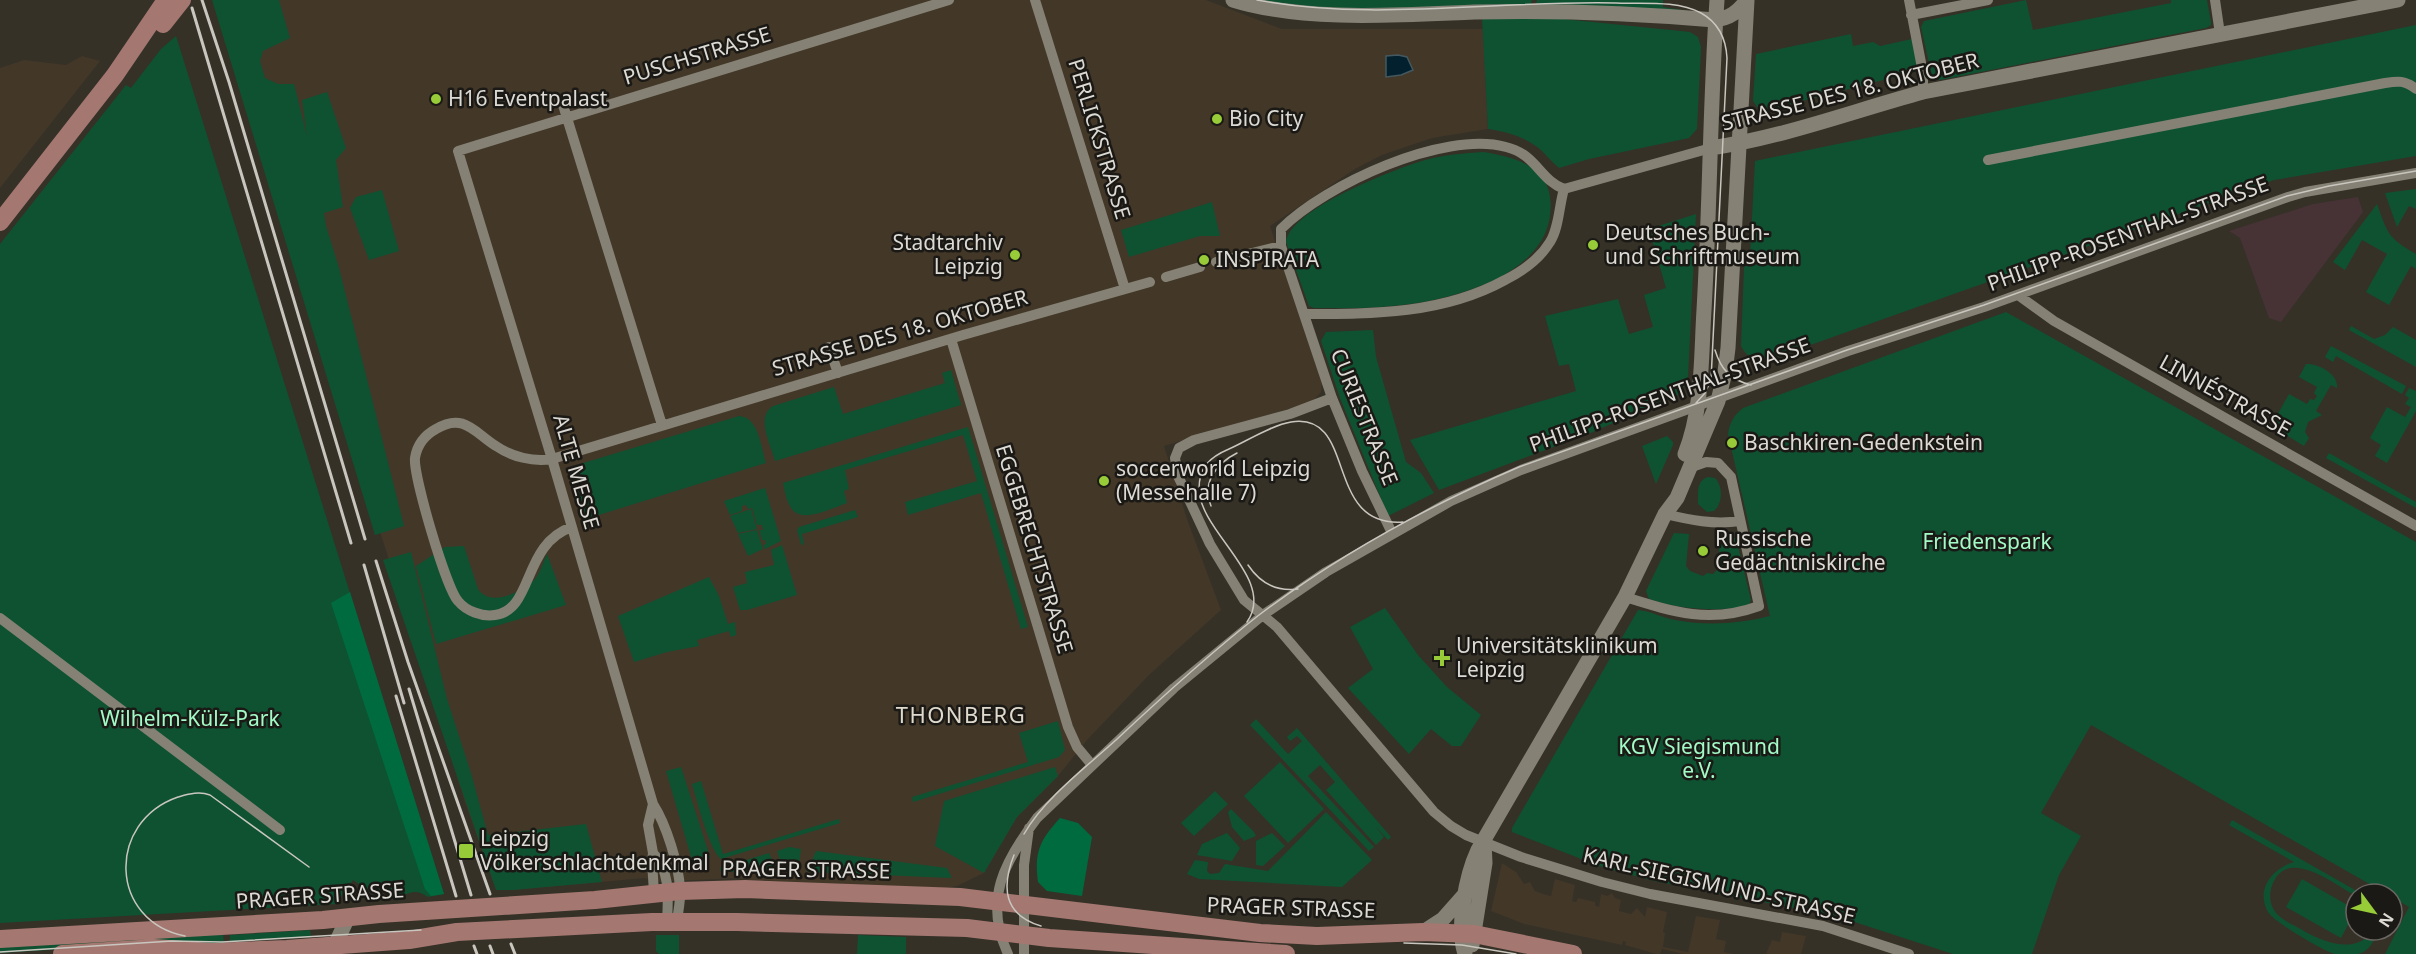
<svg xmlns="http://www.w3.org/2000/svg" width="2416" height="954" font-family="'Noto Sans',sans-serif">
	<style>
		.commercial { fill: #433728 }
		.industrial { fill: #473336 }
		.green { fill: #0f5232 }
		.forest { fill: #016b40 }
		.water { fill: #02202d; stroke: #44585f; stroke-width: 1.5 }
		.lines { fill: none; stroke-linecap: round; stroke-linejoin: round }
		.minor { stroke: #858175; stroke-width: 10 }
		.secondary { stroke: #858175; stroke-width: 15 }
		.primary { stroke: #a47771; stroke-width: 18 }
		.tram { stroke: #c9c6bf; stroke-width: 1.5 }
		.rail { stroke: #c9c6bf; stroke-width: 3 }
		.poi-dot { fill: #97cc38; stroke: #1b1915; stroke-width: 2 }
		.labels { text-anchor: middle; stroke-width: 5; stroke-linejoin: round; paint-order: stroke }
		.street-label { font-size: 21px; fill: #dddad4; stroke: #1b1915 }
		.poi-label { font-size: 21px; fill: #dddad4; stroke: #1b1915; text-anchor: start }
		.park-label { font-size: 21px; fill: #a2fbc6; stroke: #1b1915 }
		.neighbourhood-label { font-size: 22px; letter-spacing: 1.5px; fill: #dfdacd; stroke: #1b1915 }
	</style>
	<rect width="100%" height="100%" fill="#353127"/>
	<path class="commercial" d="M213,0H1206L1282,29H1483L1488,129L1432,138L1382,155L1355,169L1270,226L1322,383L1321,392L1312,402L1164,446L1187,519L1221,610L1149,675L1088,739L1058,776L1017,817L984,873L957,886L945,888L750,880L738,878L654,882L645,878L513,890H496L465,802Z
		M82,56L100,61L0,188V68L24,60L66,65Z
		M1502,863L1516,872L1524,884L1530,882L1535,891L1543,894L1551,896L1555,879L1575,885L1572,901L1576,902L1578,898L1595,902V905L1599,907L1601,894L1607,896L1612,893L1615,898L1621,900L1619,911L1631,914L1637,908L1645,917L1647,907L1667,912L1663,932L1665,933L1663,947L1688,952L1696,916L1720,920L1716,939L1726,941L1724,952L1734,954H1683L1662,949L1660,954H1656L1625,945L1626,942L1623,941L1622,945L1524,924L1491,911Z
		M1782,932L1806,936L1801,954H1766L1772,940L1780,942Z"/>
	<path class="industrial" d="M2358,197L2363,212L2281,322L2269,318L2240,238L2229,231L2313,204Z"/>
	<path class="green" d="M212,0H279L290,38L263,51L260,61L265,78L278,84H294L307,136L302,100L327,92L346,148L336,160L343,207L324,213L326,226L339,268L404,526L375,535Z
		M1248,0H1532L1530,8L1304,9Z
		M1537,0H1663V7L1696,12L1543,7V4H1536Z
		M2026,0L2033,30L2171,3V0H2207L2211,22V25L2206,28L1940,80L1932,76L1921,27L1924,21Z
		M1534,16L1690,32L1698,37L1701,47L1697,129L1689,138L1589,159L1559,168C1553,163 1548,157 1542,151C1526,137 1508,132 1488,129L1482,18Z
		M2416,25V156L2274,180L1771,359C1757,360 1748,360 1741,346L1744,268L1750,256L1755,161Z
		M1851,34L1853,46L1873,42L1880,46L1912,39L1918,71L1767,110L1757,107L1753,101L1756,54Z
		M176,36L444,894L428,897C414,887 408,894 395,900L382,889L376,896L353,880L336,904L0,923V244L126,85L131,88L161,49Z
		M1484,152C1511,157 1546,164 1550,197C1560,274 1451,301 1392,306C1366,309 1340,308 1314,308L1309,306L1286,242C1290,209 1395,169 1425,160C1444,155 1464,153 1484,152Z
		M2416,189V209L2409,206L2397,227L2385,193Z
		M382,190L399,251L369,260L350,208L356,197Z
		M1212,202L1220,236H1200L1129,257L1121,230Z
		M2377,204C2388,234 2387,237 2416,254V269L2411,266L2389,305L2366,292L2387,254L2362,240L2345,270L2333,262Z
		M1696,214L1688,378L1680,394L1588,434L1439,490L1410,440L1576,391L1569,364L1559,366L1545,316L1618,299L1629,334L1653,327L1644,295L1666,288L1649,229Z
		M2006,312L2416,542V954H2385L2409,907L2392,897V894H2387L2091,725L2041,813L2081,836L2059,875L2032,954H1953L1836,916L1654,881L1602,867L1512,832V828L1638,610C1651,611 1663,618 1675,620C1707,626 1739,624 1770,616L1728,434C1730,422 1734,415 1743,408Z
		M2351,326L2374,339L2385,335L2393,327L2416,340V367L2349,330Z
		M1373,330L1376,357L1406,462L1421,473L1434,493L1388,516L1340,398L1321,341L1326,332Z
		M2331,346L2406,386L2402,394L2336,356L2333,362L2325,357Z
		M2306,364C2318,363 2339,374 2337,388L2331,385L2316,411L2322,415L2308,422L2305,432L2309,438L2304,446L2271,426L2289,394L2307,404L2310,399L2314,400L2317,396L2314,393L2317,387L2299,377Z
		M951,370L961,405L775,461C771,445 755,417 773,406L834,387L843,414L945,383L942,373Z
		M2409,388L2416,391V411L2387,463L2375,456L2381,445L2370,438L2387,407L2405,417L2411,407L2405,404L2409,398L2405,395Z
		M739,416C759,417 761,448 766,463L586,519L570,467Z
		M968,427L1028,627L1021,629L981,493L908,515L905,502L977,481L963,435L845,470L849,489L844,491L847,503C832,508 799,526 790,506C786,500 785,491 783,483Z
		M1667,436L1673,442V445L1656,484L1642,446Z
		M2329,453L2416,502V508L2326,458Z
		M1708,477L1715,478C1723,486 1723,503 1714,511L1707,512L1698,504C1698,493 1696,481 1708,477Z
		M765,488L781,541L765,549L763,545L766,544L765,540H762L759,530H763L762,525H757L752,508L748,509L746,505L742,506V511L730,515L724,501Z
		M751,509L757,529L738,533L730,516Z
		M855,510L858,517L802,534L804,545L801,544L797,530L799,527Z
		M757,530L763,549L748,556L738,534Z
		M1674,533L1689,534L1686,566L1690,571L1703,576L1707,573L1713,574L1718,569L1720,537L1736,538L1751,600L1748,607C1713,611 1682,610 1649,599L1646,591Z
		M782,545L797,595L747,610H740L733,587L747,583L745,572L774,565L771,550Z
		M464,546L478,589C491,608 521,592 534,580C540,574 543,562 547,554L566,605L436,644L416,566L445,547Z
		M411,552L447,699L471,773L488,835L586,824L602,882L513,890H496L383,560Z
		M709,577L719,596L728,624L735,622L736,635L731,637L729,631L697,640L699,646L667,652L634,662L618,616Z
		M1385,608L1418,655L1447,687L1481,715L1461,746H1452L1431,729L1409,754L1348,688L1373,669L1350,627Z
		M1256,719L1288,754L1302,741L1297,736L1290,741L1287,737L1297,728L1391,837L1388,840L1374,825L1384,837L1376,845L1326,790L1335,782L1320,765L1308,776L1374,847L1369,851L1250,725Z
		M1058,721L1065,750L1059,757L913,802L912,797L1028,762L1019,733Z
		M1280,762L1324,809L1288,843L1244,796Z
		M681,767L710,857L707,864L694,867L666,771Z
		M1055,767L1058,776L1017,817L984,873L935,846L944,801Z
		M701,781L723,854L839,819L840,823L721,859C709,850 697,800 692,784Z
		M1215,791L1228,804L1194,836L1181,823Z
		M1231,809L1254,832L1256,836L1244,841L1232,827L1228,812Z
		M1326,812L1372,860L1342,887L1199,879L1187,874L1195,860L1208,862L1207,871L1210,874L1219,873L1225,864L1268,871Z
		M2232,820L2362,894H2356V896C2335,885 2289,847 2273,883C2269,892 2269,902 2274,910C2280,920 2294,925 2304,931C2327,944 2358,954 2373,930H2379C2375,939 2369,952 2358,954C2353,954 2340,954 2335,954C2323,951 2274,922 2268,912C2255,889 2273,868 2294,862L2229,825Z
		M1227,833L1240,848L1232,861L1197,855L1202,844Z
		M1272,833L1285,846L1263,866L1256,865V841Z
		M789,847L801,849L798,872L783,871L777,851Z
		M816,851L947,868L952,878L807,872Z
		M769,853L778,871L721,872L720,868Z
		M2302,879L2356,910L2341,938L2286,907Z
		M223,930L224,947L165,943L0,953V944Z
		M310,930L311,937L230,942V935Z
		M656,935H679V954H659L656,951Z
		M858,935L906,937V954H857Z"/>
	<path class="forest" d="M350,592L444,894L431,896L425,889L331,603Z
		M1060,818L1078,823L1092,837L1082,896L1047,891L1038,882C1034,852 1040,840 1060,818Z"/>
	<path class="water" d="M1398,55L1407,57L1413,70L1401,75L1386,77V56Z"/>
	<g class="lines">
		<path class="minor" d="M1035,0L1125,289
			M1909,0L1923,73V92
			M2215,0L2220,34
			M1911,15L1988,0
			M563,105L662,425
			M1988,160L2385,83C2398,81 2405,80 2416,89
			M1564,189L1711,148
			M1216,262L1281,246
			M1166,277L1200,267
			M2018,295L2054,321L2416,526
			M1305,314C1374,314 1443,314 1505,280C1523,271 1539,260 1550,242C1559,228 1559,206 1564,189
			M951,339L1068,727L1077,747L1092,765
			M829,347L838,373
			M1332,398L1290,414L1194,440L1179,448L1175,458L1178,476L1210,544L1244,600L1277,627L1434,812L1451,826L1466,835L1521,857L1602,882L1650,894L1823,926L1909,954
			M1665,514C1690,520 1714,525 1740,521
			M572,527C522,544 534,610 495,615C482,617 466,611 458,601C446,588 413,475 415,458C417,445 425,435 436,429C464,412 475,433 496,446C512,457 533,462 552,459L963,335L1150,282
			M1392,533L1362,471L1332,398L1281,246V229C1325,185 1443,130 1506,147C1536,154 1540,180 1564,189
			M1625,597C1673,612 1710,624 1759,606L1731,477L1718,463L1706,462L1689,468
			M0,618L280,830
			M653,804L648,825L653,853L652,861L654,893
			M653,853C671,871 668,899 667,922
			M677,922C678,911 681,900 680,889C679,865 666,824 653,804L552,459L458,151L949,0
			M1008,954C983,900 1004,862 1037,818L1174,688L1263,615L1326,572L1451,501L1521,470L1848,351L1984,307L2288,197L2305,192L2416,173
			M1024,954V865L1029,828"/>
		<path class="secondary" d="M1233,0C1304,22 1399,15 1474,12C1555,10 1635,13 1715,20C1730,18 1738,12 1747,0
			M1711,148C1784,137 1853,111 1923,92L2398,0
			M1685,454C1703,409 1701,357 1704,310C1710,206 1710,103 1717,0
			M1423,932L1443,919L1466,893
			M1472,945L1485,863L1484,842
			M331,954L348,917
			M1465,954C1456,926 1466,876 1478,850L1625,597L1665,514L1677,498L1718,401L1725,372L1728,348L1747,0"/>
		<path class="primary" d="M163,24L182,0
			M0,222L115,75L166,0
			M0,939L323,920L379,914L595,900L680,891L745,889L960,897L1260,933L1317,936L1423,932L1474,934L1573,954
			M62,954L154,948L213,952L287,949L409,940L457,932L652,922H737L967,928L1049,938L1286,954"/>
		<path class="tram" d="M1257,0C1372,22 1498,0 1616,3C1642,4 1677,0 1701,13C1719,23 1726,39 1727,58L1711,380L1705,393L1696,403
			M1715,350C1721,370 1731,380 1751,385
			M1211,506C1201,483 1217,463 1237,453
			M1248,565C1260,583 1276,592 1298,589
			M1247,622C1277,579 1200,533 1199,489C1199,467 1210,457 1229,449C1247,441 1272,425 1291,422C1358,411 1323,528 1403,522
			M1024,834C1044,799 1085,768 1116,740C1162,697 1209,654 1259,615C1339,555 1428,506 1519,467L1847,350L1984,305L2287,196L2329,186L2416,171
			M1014,855C1001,888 1004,915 1041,926
			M185,936C109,921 106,822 178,797C189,794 199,791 210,795L309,867
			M1404,943L1462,945L1516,954
			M0,952L172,941L222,942L421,930"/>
		<path class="rail" d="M202,0L229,82L365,539
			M192,8L351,543
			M376,561L408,662L490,894
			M364,565L404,703
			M409,689L471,895
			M396,696L456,896
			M511,944L515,954
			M474,946L477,954
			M490,946L493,954"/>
	</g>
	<g class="poi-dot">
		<circle cx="436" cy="99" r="6"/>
		<circle cx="1217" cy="119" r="6"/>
		<circle cx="1593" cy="245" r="6"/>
		<circle cx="1015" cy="255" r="6"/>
		<circle cx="1204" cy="260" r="6"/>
		<circle cx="1732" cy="443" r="6"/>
		<circle cx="1104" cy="481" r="6"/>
		<circle cx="1703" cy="551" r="6"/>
		<path d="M1439 649h6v6h6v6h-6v6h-6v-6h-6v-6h6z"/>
		<rect x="458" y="843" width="16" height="16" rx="3"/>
	</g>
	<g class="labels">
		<g class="street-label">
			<text transform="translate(697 56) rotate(-17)" y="7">PUSCHSTRASSE</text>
			<text transform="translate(1850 92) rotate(-14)" y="7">STRASSE DES 18. OKTOBER</text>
			<text transform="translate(1099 139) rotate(73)" y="7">PERLICKSTRASSE</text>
			<text transform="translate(2128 234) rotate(-20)" y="7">PHILIPP-ROSENTHAL-STRASSE</text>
			<text transform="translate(900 333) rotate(-16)" y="7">STRASSE DES 18. OKTOBER</text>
			<text transform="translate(1670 395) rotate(-20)" y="7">PHILIPP-ROSENTHAL-STRASSE</text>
			<text transform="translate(2225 396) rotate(29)" y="7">LINNÉSTRASSE</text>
			<text transform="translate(1364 417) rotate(68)" y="7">CURIESTRASSE</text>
			<text transform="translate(576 472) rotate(74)" y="7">ALTE MESSE</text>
			<text transform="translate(1034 549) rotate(73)" y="7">EGGEBRECHTSTRASSE</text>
			<text transform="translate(806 870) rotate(1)" y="7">PRAGER STRASSE</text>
			<text transform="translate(1719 886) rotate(13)" y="7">KARL-SIEGISMUND-STRASSE</text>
			<text transform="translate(320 896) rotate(-4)" y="7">PRAGER STRASSE</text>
			<text transform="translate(1291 908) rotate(2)" y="7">PRAGER STRASSE</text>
		</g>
		<g class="poi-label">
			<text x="448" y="106">H16 Eventpalast</text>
			<text x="1229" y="126">Bio City</text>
			<text x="1605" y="240">Deutsches Buch-<tspan x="1605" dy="24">und Schriftmuseum</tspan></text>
			<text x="1003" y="250" text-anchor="end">Stadtarchiv<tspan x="1003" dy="24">Leipzig</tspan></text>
			<text x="1216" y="267">INSPIRATA</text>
			<text x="1744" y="450">Baschkiren-Gedenkstein</text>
			<text x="1116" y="476">soccerworld Leipzig<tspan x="1116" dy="24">(Messehalle 7)</tspan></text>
			<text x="1715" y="546">Russische<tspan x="1715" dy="24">Gedächtniskirche</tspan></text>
			<text x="1456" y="653">Universitätsklinikum<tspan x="1456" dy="24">Leipzig</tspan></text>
			<text x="480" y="846">Leipzig<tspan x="480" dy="24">Völkerschlachtdenkmal</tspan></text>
		</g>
		<g class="park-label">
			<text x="1987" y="549">Friedenspark</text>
			<text x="190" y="726">Wilhelm-Külz-Park</text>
			<text x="1699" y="754">KGV Siegismund<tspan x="1699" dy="24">e.V.</tspan></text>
		</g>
		<g class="neighbourhood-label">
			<text x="961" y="723">THONBERG</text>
		</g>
	</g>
	<g transform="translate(2374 912) rotate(123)"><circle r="28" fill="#1b1915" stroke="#696661" stroke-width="1.5"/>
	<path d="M0-4.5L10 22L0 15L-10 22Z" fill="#97cc38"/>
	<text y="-9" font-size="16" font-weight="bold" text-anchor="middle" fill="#dddad4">N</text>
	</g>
</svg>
